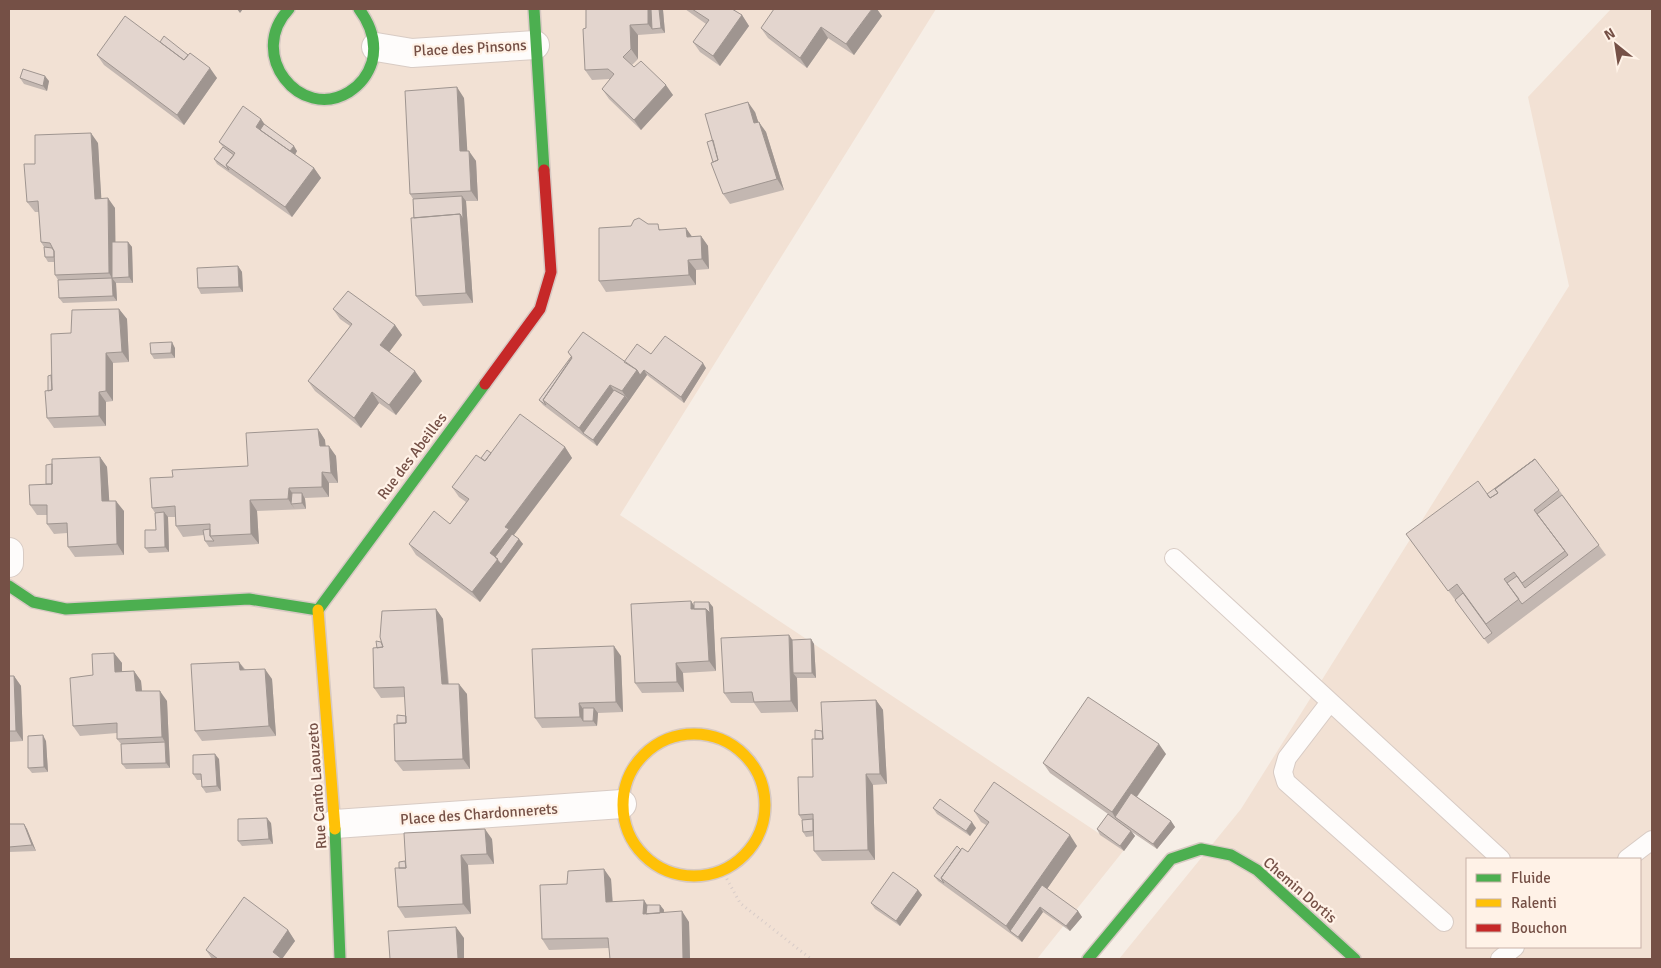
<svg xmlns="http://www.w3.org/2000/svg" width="1661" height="968" font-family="Signika,sans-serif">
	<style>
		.residential { fill: #f2e1d4; fill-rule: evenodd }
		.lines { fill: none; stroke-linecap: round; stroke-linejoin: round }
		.lane-casing { stroke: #d8cbc4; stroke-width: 20 }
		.street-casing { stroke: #d8cbc4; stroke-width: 30 }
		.fast-casing { stroke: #d7c9c3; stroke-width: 14 }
		.slow-casing { stroke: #d7c9c3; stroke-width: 14 }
		.jam-casing { stroke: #d7c9c3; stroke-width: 14 }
		.path { stroke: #d8ccc8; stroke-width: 3; stroke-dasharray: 1 4; stroke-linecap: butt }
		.lane { stroke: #fefcfb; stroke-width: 18 }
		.street { stroke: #fefcfb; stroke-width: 28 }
		.fast { stroke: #4caf50; stroke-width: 11 }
		.slow { stroke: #ffc107; stroke-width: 11 }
		.jam { stroke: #c62828; stroke-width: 11 }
		.wall { fill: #c3b7b1 }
		.shaded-wall { fill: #9f9590 }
		.building { fill: #e3d5ce; stroke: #9f9590 }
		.labels { text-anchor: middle; stroke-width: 4.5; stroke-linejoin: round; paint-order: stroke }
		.street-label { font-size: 15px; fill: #755046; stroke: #fff2e7 }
	</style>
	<rect width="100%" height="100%" fill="#f6eee6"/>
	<path class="residential" d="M9,9H936L620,515L1124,850L1037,959H9Z
		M1611,9H1652V959H1119L1241,809L1569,286L1528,97ZM1467,859H1640V947H1467Z"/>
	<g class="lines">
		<defs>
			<path id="lane" d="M1174,558L1501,859
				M1330,702L1287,758L1283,772L1286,782L1444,922
				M1627,859L1652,840
				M1500,959L1515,947"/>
			<path id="street" d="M376,47L412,53L535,45
				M9,552V563
				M335,824L622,804"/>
			<path id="fast" d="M289,9C246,54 300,122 349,92C360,85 368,75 372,62C377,42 371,25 359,9
				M534,9L544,170
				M9,586L33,602L66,609L249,599L318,610L485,384
				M335,829L340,959
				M1088,959L1171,859L1201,849L1231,855L1257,870L1355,959"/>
			<path id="slow" d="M318,610L335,829
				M623 805a71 71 0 1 1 142 0a71 71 0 1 1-142 0Z"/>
			<path id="jam" d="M485,384L540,309L551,272L544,170"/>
		</defs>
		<use href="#lane" class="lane-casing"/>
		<use href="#street" class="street-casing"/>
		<use href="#fast" class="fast-casing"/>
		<use href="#slow" class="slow-casing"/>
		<use href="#jam" class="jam-casing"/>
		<path class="path" d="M722,870L740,903L811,959"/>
		<use href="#lane" class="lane"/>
		<use href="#street" class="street"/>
		<use href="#fast" class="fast"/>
		<use href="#slow" class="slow"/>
		<use href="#jam" class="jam"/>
	</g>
	<path class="wall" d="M586,9H662L663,10L665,33L638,35V59L632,65L673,95L641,130L609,99L602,89L610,79L592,80L585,70Z
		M682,9H732L742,15L749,26L720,66L700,52L693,42L706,24L685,9Z
		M882,16L854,55L828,38L807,68L768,38L761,28Z
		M160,42L217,78L184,125L104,65L97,55Z
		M20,78L49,81L47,91L24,84Z
		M464,98L467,151L476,161L478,201H466L473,303L423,306L416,296L413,199L410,194Z
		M755,112L758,122L766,132L784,190L730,204L723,194L713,162V140Z
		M261,119L264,124L297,151L295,155L314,168L321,178L292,217L217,164L214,159L223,147L219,142Z
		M98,143L101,198L115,208V242H128L132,247L133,283H116L117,301L63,303L59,298L58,280L55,275L54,262H48L45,257L44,247L41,242L39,212H35L27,202L35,164Z
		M648,224L662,230L686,228L691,237L701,236L708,246L709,269L696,270V285L606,292L599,281Z
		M238,266L242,272L243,292L201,294L198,288Z
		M119,309L127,319L129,362L113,363V401L106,402V426L54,428L47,418L51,375L71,333Z
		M333,309L395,325L402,335L389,352L422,381L396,415L379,403L361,428L315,391L308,381L350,326L340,319Z
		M175,348V358L154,359L151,354Z
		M568,352L624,362L651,354L706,368L684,403L647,375L597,446L543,405L539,400L571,357Z
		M318,429L325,440V446L336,456L338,483H329V497L305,498L306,509L257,511L259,544L209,547L205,541L204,535L183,537L176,526L175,517H168L169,552L149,553L145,548L156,530L155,513L152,508L173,477L248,466Z
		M565,447L572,458L514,535L519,539L523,544L480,602L416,555L409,544L450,524L466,502L459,497L452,487L481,458L491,453Z
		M100,457L107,467L109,501L124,511V555L75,557L68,547L67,533L54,534L47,524V515H37L30,505L46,484L52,464Z
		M1559,490L1606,555L1488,644L1406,534L1490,498Z
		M691,601L694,606L713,607L716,671L683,673L684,692L642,693L635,683Z
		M436,609L443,619L449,684L467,694L470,769L403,771L395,761L397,723L406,716L405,697L381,698L374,688L377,648L381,642Z
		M811,639L814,644L816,678H797L798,712L761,713L754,703H731L724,693L792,640Z
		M114,653L122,663V671H134L141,681L142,691L167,701L170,768L126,769L122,764L121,744L117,739V733L80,736L73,726L93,675Z
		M621,656L623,712L598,713L597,726L542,728L535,718Z
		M239,662L245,669L272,679L276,736L202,741L195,731Z
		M9,676H14L21,686L23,741L9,742Z
		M876,700L883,710L887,784L873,785L875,860L822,861L814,851V836L806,837L803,832L802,820L799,815L813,777L815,739L822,731Z
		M46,741L48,772L32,773L28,768Z
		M1166,754L1137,797L1171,821L1175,827L1157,849L1132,832L1135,836L1124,851L1100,835L1097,829L1108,814L1050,773L1043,763Z
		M219,759L221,791L206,793L202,787V780H197L193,774Z
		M933,808L976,828L970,836L937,814Z
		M974,811L1077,846L1047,889L1078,911L1082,917L1070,931L1043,912L1022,942L938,881L934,876L968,852L986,825L981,822Z
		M271,823L273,844L242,846L238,841Z
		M9,824H24L27,829L36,851L9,852Z
		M492,839L494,864L468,865L471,914L405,918L398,907L399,868L405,861Z
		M611,879L613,902L647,905H660L664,910L663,913L689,922L690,959H610L609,948L549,950L542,939L567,884Z
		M918,890L922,895L900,926L875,909L871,903Z
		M288,930L295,941L282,959H212L206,950Z"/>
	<path class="shaded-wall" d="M237,9H243L240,13Z
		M648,9H653L652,29L648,24Z
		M659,9H662L663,10L665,33L661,28Z
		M872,9H877L882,16L854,55L846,44Z
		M742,15L749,26L720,66L713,56Z
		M630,25L638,35V59L631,49Z
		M821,27L828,38L807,68L800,58Z
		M210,68L217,78L184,125L177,115Z
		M45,76L49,81L47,91L43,86Z
		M666,85L673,95L641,130L634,120Z
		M457,87L464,98L468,161L460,151Z
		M748,102L755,112L762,133L754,123Z
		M261,119L268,129L264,135L256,127Z
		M759,122L766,132L784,190L777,179Z
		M91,133L98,143L102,209L95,199Z
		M294,146L297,151L293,158L289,153Z
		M469,151L476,161L478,201L471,191Z
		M314,168L321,178L292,217L285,207Z
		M462,196L466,201L473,303L466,293L460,214Z
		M108,198L115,208L116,278H112L116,283L117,301L113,296L112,278L109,273Z
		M686,228L693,238L687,237Z
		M701,236L708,246L709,269L702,259Z
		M128,242L132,247L133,283L129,277Z
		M688,260L696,270V285L689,275Z
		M238,266L242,272L243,292L239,287Z
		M119,309L127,319L129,362L122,352Z
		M395,325L402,335L387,355L380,345Z
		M172,342L175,348V358L171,353Z
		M106,353L113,363V401L106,391Z
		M703,363L706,368L684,403L681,397Z
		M637,370H644L647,375L629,401L622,391Z
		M415,371L422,381L396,415L389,405Z
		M610,385L617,395L583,433L579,428Z
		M99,392L106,402V426L99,416Z
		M372,392L379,403L361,428L354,418Z
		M625,396L629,401L597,446L593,440Z
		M318,429L325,440L327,457L320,446Z
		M329,446L336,456L338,483L331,473Z
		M565,447L572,458L513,536L519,539L523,544L480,602L472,592L490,553L505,527Z
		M100,457L107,467L110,511L102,501Z
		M322,472L329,483V497L322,487Z
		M289,488L296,499L291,504L295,509L288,499Z
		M302,493L305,499L306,509L302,503Z
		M250,500L257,511L259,544L251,534Z
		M116,501L124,511V555L117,544Z
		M164,512L168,517L169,552L165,547Z
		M691,601L698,612L691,609Z
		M709,602L713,607L716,671L709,661L706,609Z
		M436,609L443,619L449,695L442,684Z
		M789,635L796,645L793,673L797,678L798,712L791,701Z
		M811,639L814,644L816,678L812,673Z
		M614,646L621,656L623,712L616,702Z
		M114,653L122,663V682L115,672Z
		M239,662L246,672L240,670Z
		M676,663L683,673L684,692L677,682Z
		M265,669L272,679L276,736L269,726Z
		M134,671L141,681L143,702L136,691Z
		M14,676L21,686L23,741L16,731Z
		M459,684L467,694L470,769L463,759Z
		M160,691L167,701L170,768L166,763L165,742L162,737Z
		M876,700L883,710L887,784L880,774Z
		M579,703L586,713L583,721L580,717Z
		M594,708L598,713L597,726L593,721Z
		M43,735L46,741L48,772L44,767Z
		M1159,744L1166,754L1120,821L1115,817L1112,812Z
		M215,754L219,759L221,791L217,786Z
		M866,774L873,785L875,860L868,850Z
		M267,818L271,823L273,844L269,839Z
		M1171,821L1175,827L1157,849L1153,844Z
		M972,822L976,828L970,836L966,831Z
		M24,824L27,829L36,851L32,845Z
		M485,829L492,839L494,864L487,854Z
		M1131,831L1135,836L1124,851L1120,846Z
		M1070,835L1077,846L1015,935L1010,931L1006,926Z
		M461,855L468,865L471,914L463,904Z
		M604,869L611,879L613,913L606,902Z
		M918,890L922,895L900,926L896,921Z
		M644,900L651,911L650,919L643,914Z
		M660,905L664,910L663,924L660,919Z
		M1040,907L1043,912L1022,942L1018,937Z
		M682,911L689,922L690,959H683Z
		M1078,911L1082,917L1070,931L1066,926Z
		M456,927L464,938V959H458Z
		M288,930L295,941L282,959H279L273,952Z"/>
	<path class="building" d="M586,9H648V24L630,25L631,49L623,57L634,67L641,61L666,85L634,120L602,89L614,74L608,69L585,70L583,29L586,28Z
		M651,9H659L661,28L652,29Z
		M692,9H732L742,15L713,56L693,42L709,20Z
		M774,9H872L846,44L821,27L800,58L761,28Z
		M125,16L184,60L190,53L210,68L177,115L97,55Z
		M164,36L188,55L184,60L160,42Z
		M23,69L45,76L43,86L20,78Z
		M457,87L460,151H469L471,191L410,194L405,91Z
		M748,102L754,123L759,122L777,179L723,194L711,163L718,160L705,114Z
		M243,106L261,119L256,127L314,168L285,207L226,165L235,153L219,142Z
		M264,124L294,146L290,151L260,130Z
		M91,133L95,199L108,198L109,273L55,275L54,251L50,243L41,242L38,201L27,202L24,164H35V135Z
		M713,140L718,160L713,162L707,142Z
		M223,147L234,155L226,165L229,170L214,159Z
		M462,196L463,219L460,214L414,218L413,199Z
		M460,214L466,293L416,296L411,218Z
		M639,218L648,224H658L659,230L686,228L687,237L701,236L702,259L688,260L689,275L599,281V228L631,226L634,220Z
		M112,242H128L129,277L112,278Z
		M44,247L52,248L54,251V257H45Z
		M238,266L239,287L198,288L197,268Z
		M112,278L113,296L59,298L58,280Z
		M348,291L395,325L380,345L415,371L389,405L372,392L354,418L308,381L352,324L333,309Z
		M119,309L122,352L106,353V391L99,392V416L47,418L45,391L52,390L51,334L71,333L72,310Z
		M583,332L637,370L622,391L610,385L579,428L543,400L572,357L568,352Z
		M665,336L703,363L681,397L644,370L640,375L637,370L624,362L637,344L651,354Z
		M172,342L171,353L151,354L150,343Z
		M571,357L572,358L543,400L546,405L539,400Z
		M51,375L52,390L48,391V376Z
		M614,390L625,396L593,440L583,433Z
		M520,414L565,447L505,527L509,529L490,553L498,559L472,592L409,544L434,511L450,524L469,499L452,487L476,455L485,461Z
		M318,429L320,446H329L331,473L322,472V487L289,488L288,499L250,500L251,534L210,536V524L176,526L175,506L152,508L150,478L173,477L172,470L248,466L246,433Z
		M487,450L491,453L485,461L481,458Z
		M100,457L102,501H116L117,544L68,547L67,523L47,524V505H30L29,485L52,484V459Z
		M1535,459L1559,490L1534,510L1565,551L1522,583L1514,572L1504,579L1519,599L1486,624L1457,584L1448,591L1406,534L1478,481L1490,498L1498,493L1495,489Z
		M1535,459L1495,489L1498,493L1490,498L1487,494Z
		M52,464V484H46V465Z
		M292,493H302V503L291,504Z
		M1562,495L1599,545L1522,604L1507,583L1517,576L1525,588L1568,555L1537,514Z
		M164,512L165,547L145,548V530H156L155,513Z
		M210,529V536L214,541H205L203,530Z
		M512,534L519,539L501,564L495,557Z
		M1463,593L1492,633L1484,639L1455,600Z
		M691,601V609H706L709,661L676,663L677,682L635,683L631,604Z
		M694,602H709L710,613L706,609H694Z
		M436,609L442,684H459L463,759L395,761L394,724L406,723L404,687L374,688L373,648L383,647L380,637L382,611Z
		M789,635L791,701L754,702L752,692L724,693L721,638Z
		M811,639L812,673H793L792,640Z
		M376,641L381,642L383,647L377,648Z
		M614,646L616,702L579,703L580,717L535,718L532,649Z
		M114,653L115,672L134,671L136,691H160L162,737L117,739V723L73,726L70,678L93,675L92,654Z
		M239,662L240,670L265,669L269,726L195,731L191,664Z
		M9,676H14L16,731H9Z
		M1088,697L1159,744L1112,812L1043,763Z
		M876,700L880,774H866L868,850L814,851L813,814L799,815L798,777H813L812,739H823L821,702Z
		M583,708H594L593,721H583Z
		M397,715L406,716V723H397Z
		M815,730L822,731L823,739H815Z
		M43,735L44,767L28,768V736Z
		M165,742L166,763L122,764L121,744Z
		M215,754L217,786L202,787L201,774H193V755Z
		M994,782L1070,835L1006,926L941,878L962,848L968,852L989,822L974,811Z
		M1131,793L1171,821L1153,844L1115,817Z
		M940,799L972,822L966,831L933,808Z
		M1108,814L1131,831L1120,846L1097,829Z
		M267,818L269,839L238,841V819Z
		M813,819V831L803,832L802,820Z
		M9,824H24L32,845L9,847Z
		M485,829L487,854L461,855L463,904L398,907L395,868H406L404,833Z
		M957,846L961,850L941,878L944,883L934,876Z
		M405,861L406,868H399V862Z
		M604,869L606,902L644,900L643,914L682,911L683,959H610L608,938L542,939L540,885L567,884L568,871Z
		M893,872L918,890L896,921L871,903Z
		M1042,885L1078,911L1066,926L1040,907L1018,937L1010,931Z
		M244,897L288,930L273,952L282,959H218L206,950Z
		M647,905H660V913L646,914Z
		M456,927L458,959H390L388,931Z"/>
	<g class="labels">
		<g class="street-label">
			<text transform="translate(470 48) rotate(-3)" y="5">Place des Pinsons</text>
			<text transform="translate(412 456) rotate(-53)" y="5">Rue des Abeilles</text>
			<text transform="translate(317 786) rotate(-94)" y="5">Rue Canto Laouzeto</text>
			<text transform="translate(479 814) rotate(-4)" y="5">Place des Chardonnerets</text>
			<text transform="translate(1300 890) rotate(41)" y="5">Chemin Dortis</text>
		</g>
	</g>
	<rect width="1661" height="968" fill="none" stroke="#755046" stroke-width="20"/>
	<rect x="1466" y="858" width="175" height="90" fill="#fff2e7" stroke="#c8b1a7"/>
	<rect x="1476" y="874" width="25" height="8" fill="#4caf50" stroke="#c8b1a7"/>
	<text x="1511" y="883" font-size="15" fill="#755046">Fluide</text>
	<rect x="1476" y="899" width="25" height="8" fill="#ffc107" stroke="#c8b1a7"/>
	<text x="1511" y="908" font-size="15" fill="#755046">Ralenti</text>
	<rect x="1476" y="924" width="25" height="8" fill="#c62828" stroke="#c8b1a7"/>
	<text x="1511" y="933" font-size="15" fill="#755046">Bouchon</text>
	<g transform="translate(1616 45) rotate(330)" stroke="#fff2e7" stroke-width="4" paint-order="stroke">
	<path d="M0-4L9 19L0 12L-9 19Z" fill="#755046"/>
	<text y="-8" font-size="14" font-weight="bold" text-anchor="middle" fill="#755046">N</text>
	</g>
</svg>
